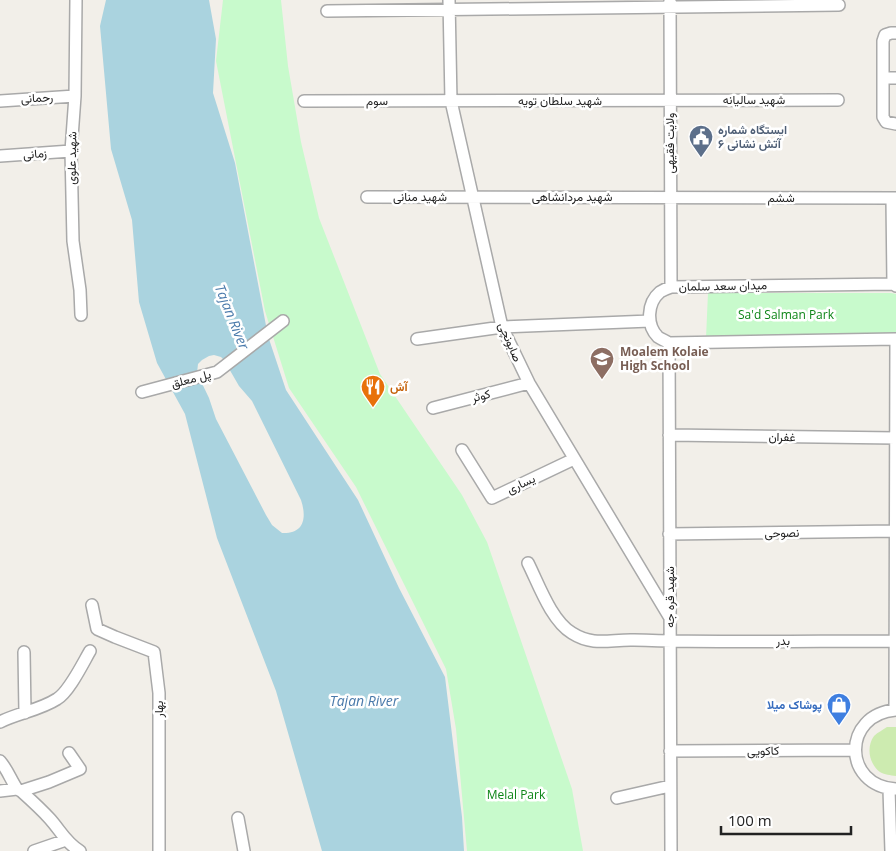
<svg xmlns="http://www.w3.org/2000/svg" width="896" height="851" font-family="'Open Sans',Vazirmatn,sans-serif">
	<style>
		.grass { fill: #cdebb0 }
		.park { fill: #c8facc }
		.water { fill: #aad3df; fill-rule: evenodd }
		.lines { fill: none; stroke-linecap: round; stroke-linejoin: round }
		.minor-casing { stroke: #a9a9a9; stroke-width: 14 }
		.minor { stroke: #fff; stroke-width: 11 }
		.labels { text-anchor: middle; stroke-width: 5; stroke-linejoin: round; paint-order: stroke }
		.street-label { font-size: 12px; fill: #222; stroke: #fff }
		.service-label { font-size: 12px; font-weight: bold; fill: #4e5e75; stroke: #fff; text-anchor: start }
		.park-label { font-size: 12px; fill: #0c8416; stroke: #fff }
		.education-label { font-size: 12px; font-weight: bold; fill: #785e54; stroke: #fff; text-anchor: start }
		.food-label { font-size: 12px; font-weight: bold; fill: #c56008; stroke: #fff; text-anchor: start }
		.shop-label { font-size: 12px; font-weight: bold; fill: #366cbe; stroke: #fff; text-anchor: end }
		.water-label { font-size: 14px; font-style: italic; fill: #4a7aab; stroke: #fff }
	</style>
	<rect width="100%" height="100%" fill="#f2efe9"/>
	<path class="grass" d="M887,727H896V776C890,775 885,775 880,772C869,764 866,747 874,736C878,732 883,730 887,727Z"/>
	<path class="park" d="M223,0H281L288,66L301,142L319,218L380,374L462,495L487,542L572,789L583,851H467L456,729L446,669L356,487L289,388L265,311L216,61Z
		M708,293H891L896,294V333L706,338Z"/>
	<path class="water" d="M106,0H209L216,39L213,93L235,163L268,336L286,390L358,500L399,588L445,677L462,817L464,851H322L276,691L217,538L185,414L157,363L139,302L132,220L111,149L100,26ZM214,355L221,357L224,360L239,386L252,401L301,500C307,518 304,534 282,533L272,525L266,515L216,419L209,398L197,373L198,364L202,360L209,356Z"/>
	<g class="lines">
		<defs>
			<path id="minor" d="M76,0L75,96L71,151L73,241L80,290L81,315
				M449,0L451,101L502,327L529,383L670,618
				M670,1L671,287
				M327,11L839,5
				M896,33H891L885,35L883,41V117L886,122L896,124
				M883,78H896
				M0,101L75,96
				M304,101L838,100
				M0,156L71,151
				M367,197L896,198
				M892,199L893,284
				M896,286L893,284L671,287C668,288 663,290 660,292C647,303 646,325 658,337C661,339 666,341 669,343L896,339
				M417,339L502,327L650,321
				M669,343L671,851
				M142,392L217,372L283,321
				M433,408L529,383
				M669,435L896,438
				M462,450L492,498L574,459
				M669,534L896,531
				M528,563C539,585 551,620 572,633C594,647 611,639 634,640C721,643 809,641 896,641
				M92,605L97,629L115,637L154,652L159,693V851
				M24,652L25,713
				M895,710L896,339
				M896,710C842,714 842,786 896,789
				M0,722C18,713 40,710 57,699C69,692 83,663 90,651
				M670,751L855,750
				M0,761C7,769 11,780 17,789
				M889,789L891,851
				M0,791L17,789L21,791C31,800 41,809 50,819C60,830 66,843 80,851
				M21,791L49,782L80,769L69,753
				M617,798L670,786
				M238,818L244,851
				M34,851L66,840"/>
		</defs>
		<use href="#minor" class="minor-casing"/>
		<use href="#minor" class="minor"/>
	</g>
	<defs>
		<symbol id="civic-pin" viewBox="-11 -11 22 30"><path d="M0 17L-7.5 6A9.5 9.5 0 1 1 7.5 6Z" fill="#5c6f8a" stroke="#fff"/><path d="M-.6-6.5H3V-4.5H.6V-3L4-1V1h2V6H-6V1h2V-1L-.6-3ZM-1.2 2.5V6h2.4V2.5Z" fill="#fff"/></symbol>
		<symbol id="school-pin" viewBox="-11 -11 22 30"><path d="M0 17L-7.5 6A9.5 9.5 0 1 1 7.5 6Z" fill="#8d6e63" stroke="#fff"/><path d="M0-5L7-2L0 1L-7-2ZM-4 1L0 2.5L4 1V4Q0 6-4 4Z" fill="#fff"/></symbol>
		<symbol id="restaurant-pin" viewBox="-11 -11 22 30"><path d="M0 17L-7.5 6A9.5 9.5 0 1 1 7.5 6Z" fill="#e8710a" stroke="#fff"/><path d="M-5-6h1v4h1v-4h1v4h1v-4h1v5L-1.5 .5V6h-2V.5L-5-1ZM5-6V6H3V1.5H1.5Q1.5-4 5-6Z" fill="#fff"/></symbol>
		<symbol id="shop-pin" viewBox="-11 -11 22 30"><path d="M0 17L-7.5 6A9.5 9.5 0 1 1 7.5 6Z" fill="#3f7fe0" stroke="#fff"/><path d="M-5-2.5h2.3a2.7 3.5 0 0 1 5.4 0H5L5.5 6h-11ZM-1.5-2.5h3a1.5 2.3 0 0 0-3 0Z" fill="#fff"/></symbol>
	</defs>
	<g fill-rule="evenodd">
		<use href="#civic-pin" x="687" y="123" width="28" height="38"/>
		<use href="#school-pin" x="588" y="345" width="28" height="38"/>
		<use href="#restaurant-pin" x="359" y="373" width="28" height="38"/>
		<use href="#shop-pin" x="825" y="691" width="28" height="38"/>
	</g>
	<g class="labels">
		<g class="street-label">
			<text transform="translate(37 98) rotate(-3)" y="4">رحمانی</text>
			<text x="754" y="104">شهید سالیانه</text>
			<text x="377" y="105">سوم</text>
			<text x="560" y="105">شهید سلطان تویه</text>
			<text transform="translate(670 143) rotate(-90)" y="4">ولایت فقیهی</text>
			<text transform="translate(35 154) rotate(-4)" y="4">زمانی</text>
			<text transform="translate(72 158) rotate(-89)" y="4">شهید علوی</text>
			<text x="420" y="201">شهید منانی</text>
			<text x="572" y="201">شهید مردانشاهی</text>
			<text x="781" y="202">ششم</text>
			<text transform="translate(723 286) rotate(-1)" y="4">میدان سعد سلمان</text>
			<text transform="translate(510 342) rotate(67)" y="4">صابونچی</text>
			<text transform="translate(191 379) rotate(-15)" y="4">پل معلق</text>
			<text transform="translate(481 396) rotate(-15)" y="4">کوثر</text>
			<text transform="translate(782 437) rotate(1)" y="4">غفران</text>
			<text transform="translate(521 484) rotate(-25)" y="4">یساری</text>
			<text transform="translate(782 533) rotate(-1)" y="4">نصوحی</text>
			<text transform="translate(670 597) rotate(-90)" y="4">شهید قره جه</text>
			<text x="783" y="645">بدر</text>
			<text transform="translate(159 709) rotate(-90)" y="4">بهار</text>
			<text transform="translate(763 751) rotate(-1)" y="4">کاکویی</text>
		</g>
		<g class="service-label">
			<text x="718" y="134">ایستگاه شماره<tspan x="718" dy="14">۶ آتش نشانی</tspan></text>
		</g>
		<g class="park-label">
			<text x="786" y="319">Sa'd Salman Park</text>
			<text x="516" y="799">Melal Park</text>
		</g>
		<g class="education-label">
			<text x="620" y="356">Moalem Kolaie<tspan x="620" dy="14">High School</tspan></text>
		</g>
		<g class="food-label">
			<text x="390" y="391">آش</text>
		</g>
		<g class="shop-label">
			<text x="822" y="709">پوشاک میلا</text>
		</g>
		<g class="water-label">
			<text transform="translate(232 317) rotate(68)" y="5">Tajan River</text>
			<text x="364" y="706">Tajan River</text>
		</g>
	</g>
	<path d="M721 826v8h130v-8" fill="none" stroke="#222222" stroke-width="2.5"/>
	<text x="728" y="826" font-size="15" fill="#222222" stroke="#ffffff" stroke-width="4" paint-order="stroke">100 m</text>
</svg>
